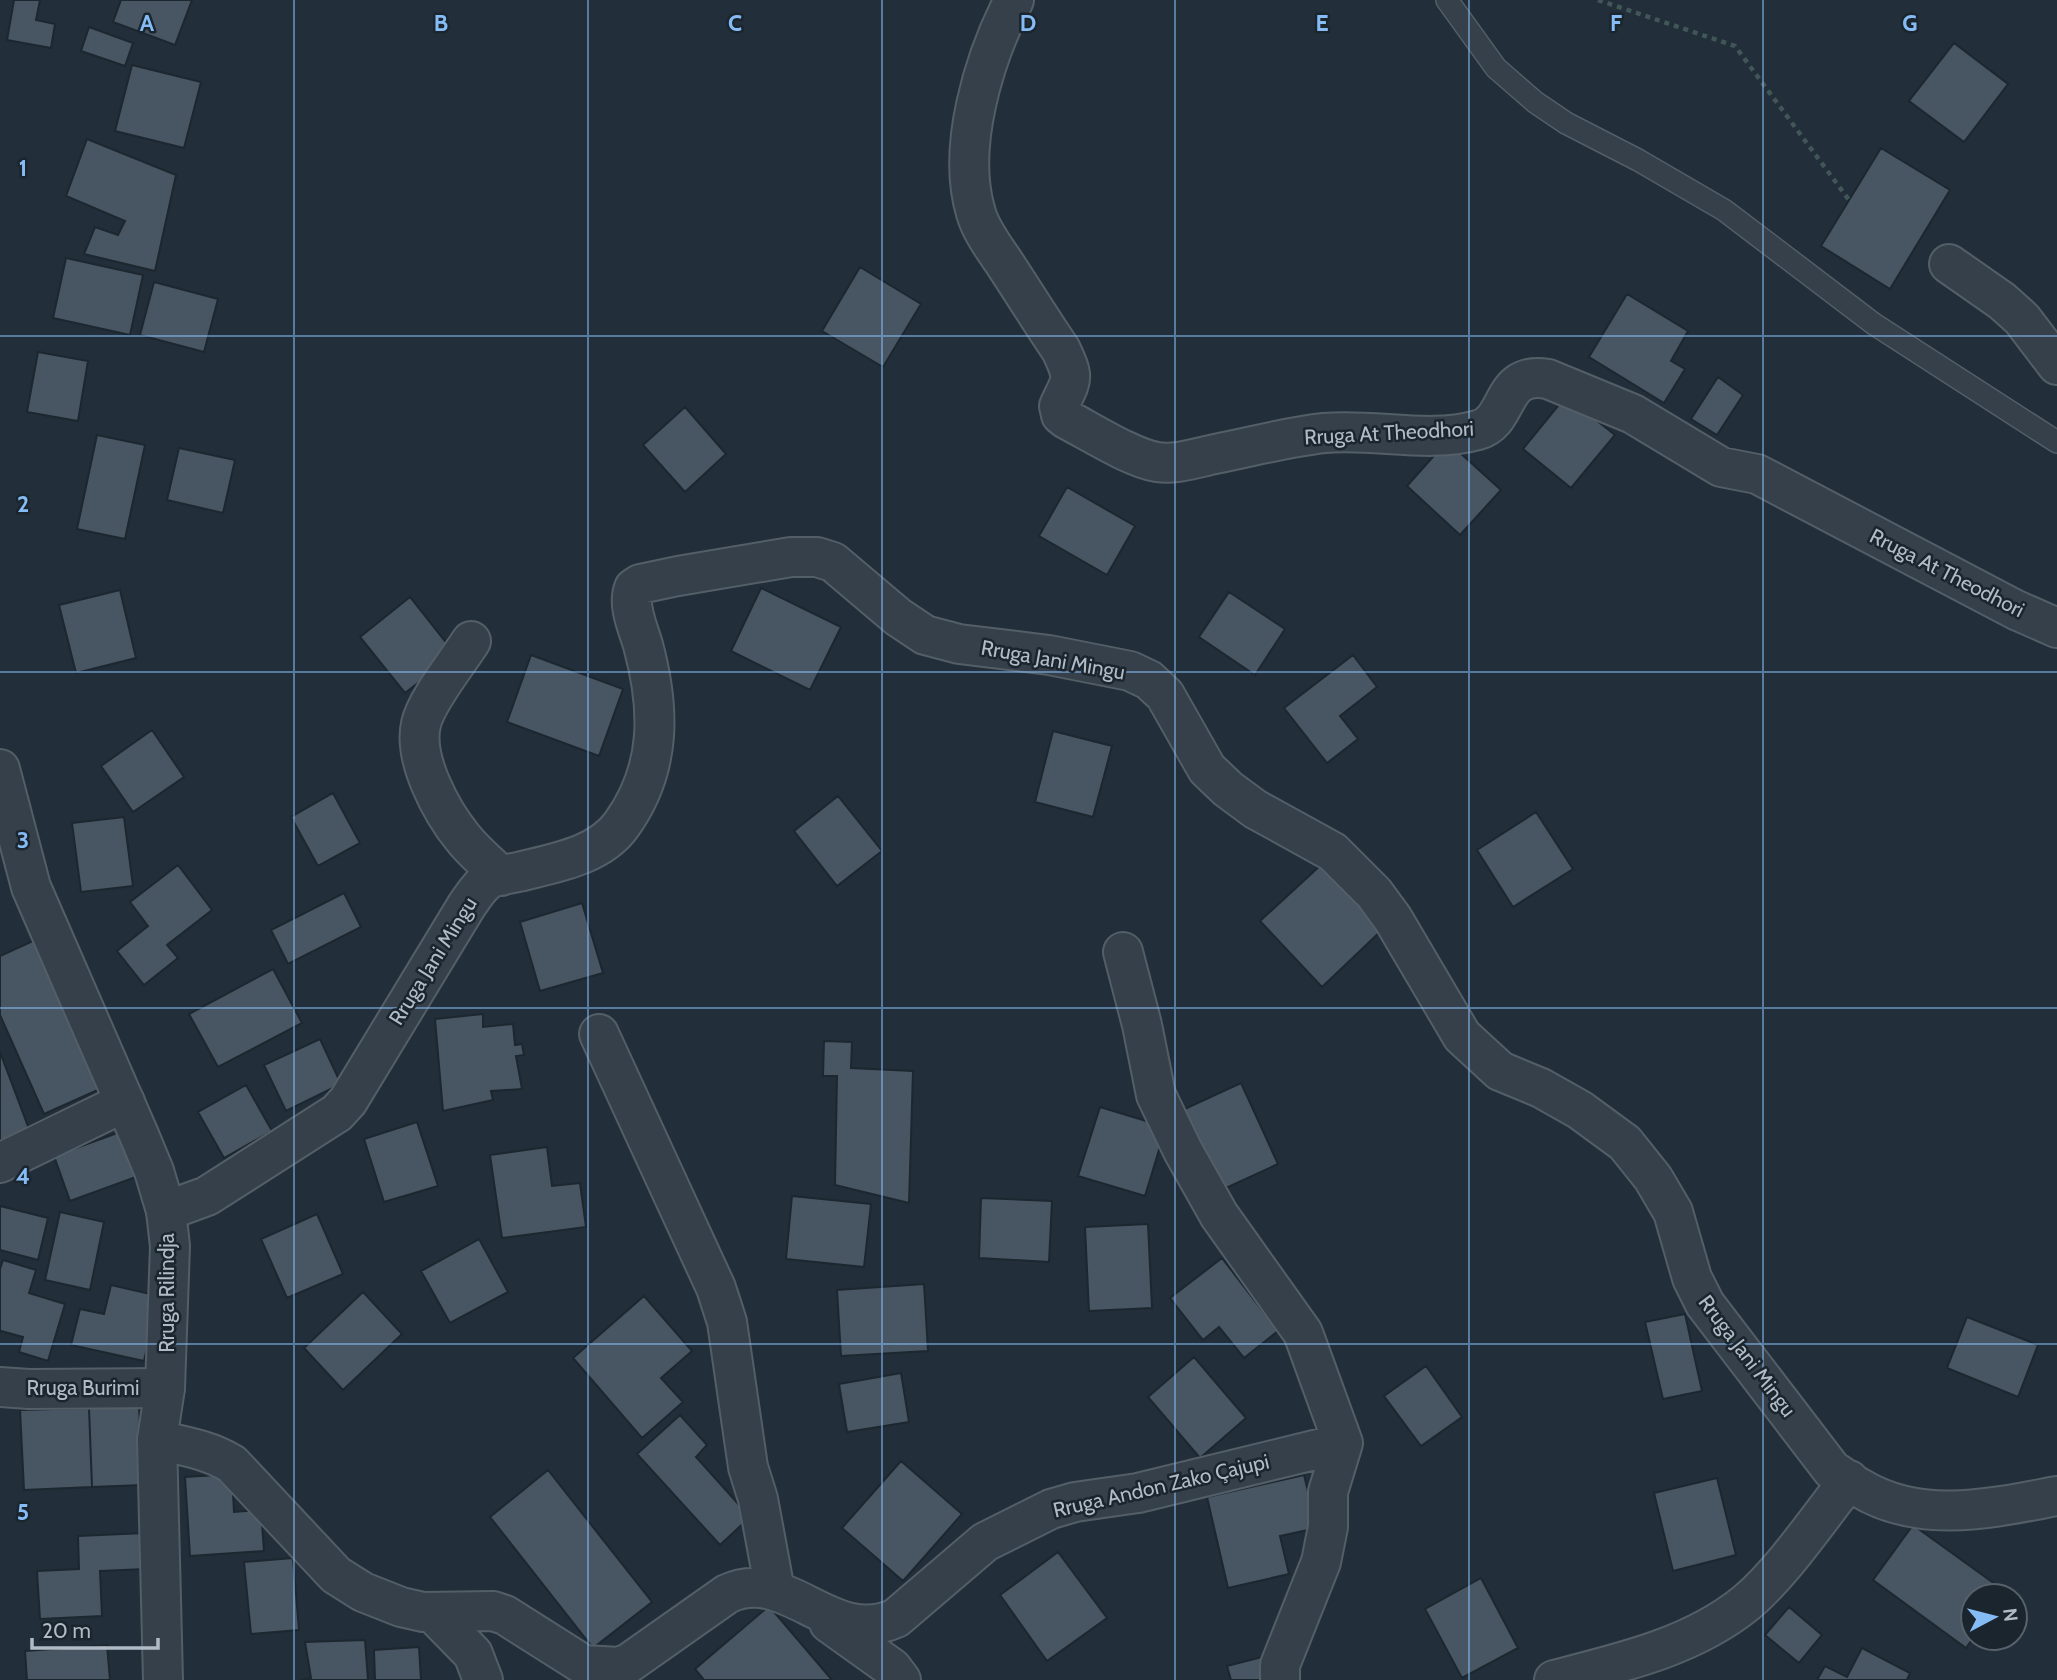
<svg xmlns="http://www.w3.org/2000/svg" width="2057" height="1680" font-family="Cabin,sans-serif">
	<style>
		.building { fill: #485663; stroke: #1d2730; stroke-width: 2 }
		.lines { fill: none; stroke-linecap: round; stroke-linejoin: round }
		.service-casing { stroke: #535e67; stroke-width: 24 }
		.minor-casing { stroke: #535e67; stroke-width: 42 }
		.tertiary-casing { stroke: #535e67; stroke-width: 42 }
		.path { stroke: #415757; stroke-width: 4.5; stroke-dasharray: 5 5; stroke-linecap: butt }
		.service { stroke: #35404a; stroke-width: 21 }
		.minor { stroke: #35404a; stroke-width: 38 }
		.tertiary { stroke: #35404a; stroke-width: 38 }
		.grid { fill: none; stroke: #85bcf6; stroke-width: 2; stroke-opacity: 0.55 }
		.labels { text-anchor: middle; stroke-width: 5; stroke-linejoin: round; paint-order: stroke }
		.street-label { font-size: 21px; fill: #b0bbc6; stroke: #1b252e }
		.grid-label { font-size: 23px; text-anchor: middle; font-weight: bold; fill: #85bcf6; stroke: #1b252e; stroke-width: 5; stroke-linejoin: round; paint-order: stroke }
	</style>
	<rect width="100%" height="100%" fill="#222e39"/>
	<path class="building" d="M14,0H40L36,20L55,24L51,48L7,40Z
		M121,0H192L175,45L113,22Z
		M89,27L133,43L125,66L81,51Z
		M1954,43L2008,84L1964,142L1909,101Z
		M132,65L201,82L184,148L115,131Z
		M87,139L176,175L155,271L84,254L95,227L118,235L125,221L66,196Z
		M1881,148L1950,190L1890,289L1821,246Z
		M66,258L143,275L130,335L53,318Z
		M860,267L921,304L883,367L822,331Z
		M154,282L218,299L204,352L140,335Z
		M1627,294L1688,331L1671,361L1685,369L1664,403L1589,357Z
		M38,352L88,361L78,421L27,412Z
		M1718,377L1743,395L1717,435L1691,419Z
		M1566,396L1615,435L1571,488L1523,449Z
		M685,407L726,454L685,492L643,445Z
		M97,435L145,445L125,539L77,529Z
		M1447,441L1501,490L1460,535L1407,486Z
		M179,448L235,460L223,513L167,500Z
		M1067,487L1135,526L1107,575L1039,536Z
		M761,588L841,627L810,690L731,651Z
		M120,590L136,658L76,673L59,605Z
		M1229,592L1285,629L1255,675L1199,637Z
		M410,597L455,654L405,693L360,637Z
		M531,655L623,689L599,756L507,722Z
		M1353,655L1377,687L1340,716L1358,739L1327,763L1284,708Z
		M152,730L184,777L133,812L101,766Z
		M1053,731L1112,746L1093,817L1035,802Z
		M333,793L360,843L318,866L291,817Z
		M838,796L882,851L837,886L794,831Z
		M1536,812L1573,869L1513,907L1477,850Z
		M124,817L133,886L81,892L72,823Z
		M1322,864L1383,929L1322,987L1260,921Z
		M178,865L212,910L167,945L178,958L144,985L117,951L148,926L130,902Z
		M344,893L361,927L288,964L271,930Z
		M582,903L603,973L540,991L520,922Z
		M35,940L100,1089L44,1114L0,1015V956Z
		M273,969L302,1023L218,1067L189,1014Z
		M483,1014V1027L513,1024L515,1045L522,1044L524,1055L516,1056L522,1089L491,1091L493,1100L443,1111L435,1019Z
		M320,1039L341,1084L286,1111L264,1065Z
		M824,1041L852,1042L851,1068L913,1071L909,1203L835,1185L837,1076H823Z
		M0,1052L29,1129L0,1141Z
		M1241,1083L1278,1164L1215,1193L1178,1112Z
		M246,1085L272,1131L224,1158L198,1112Z
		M1100,1107L1166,1127L1145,1196L1078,1176Z
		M417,1122L438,1186L384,1202L364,1139Z
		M120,1132L136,1177L70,1201L54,1156Z
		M547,1147L552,1186L580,1183L586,1227L502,1238L490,1155Z
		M792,1196L871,1204L864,1267L786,1259Z
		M981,1198L1052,1201L1049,1262L979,1258Z
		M0,1206L48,1218L38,1260L0,1250Z
		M60,1212L104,1222L90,1290L45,1280Z
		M317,1214L343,1274L287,1298L261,1239Z
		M1148,1224L1152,1308L1089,1311L1085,1227Z
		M479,1239L508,1292L450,1323L421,1271Z
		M1222,1258L1278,1331L1244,1358L1219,1327L1203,1340L1170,1298Z
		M3,1260L36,1270L29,1293L65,1304L48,1361L19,1352L23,1337L1,1331L0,1333V1269Z
		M924,1284L928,1351L841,1356L837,1290Z
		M111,1285L159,1296L144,1361L71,1345L80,1309L104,1314Z
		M363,1292L402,1334L343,1390L304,1348Z
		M644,1296L692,1351L661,1378L683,1402L642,1438L573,1358Z
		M1685,1314L1702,1391L1663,1399L1645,1322Z
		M1967,1317L2038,1345L2018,1397L1947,1368Z
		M1194,1357L1246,1418L1200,1458L1148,1397Z
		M1426,1366L1462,1417L1421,1446L1384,1396Z
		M901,1373L909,1422L847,1432L839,1384Z
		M139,1406L143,1485L92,1487L89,1408Z
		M89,1408L92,1487L24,1490L20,1410Z
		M680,1415L707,1445L696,1457L750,1517L720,1545L637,1454Z
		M901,1461L962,1514L903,1581L842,1528Z
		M548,1470L652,1602L593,1648L490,1517Z
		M232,1474L234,1512L261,1510L264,1551L190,1556L185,1477Z
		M1304,1475L1317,1528L1280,1536L1289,1574L1228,1588L1207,1497Z
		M1717,1478L1736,1555L1673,1571L1654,1493Z
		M1913,1525L2006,1592L2003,1596H1973V1638L1966,1648L1873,1580Z
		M145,1533L146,1569L100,1571L102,1616L40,1619L37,1571L79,1569L78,1536Z
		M1058,1552L1107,1618L1047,1661L1000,1595Z
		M293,1558L299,1630L251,1634L244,1562Z
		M1481,1578L1518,1648L1462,1678L1425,1609Z
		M769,1606L832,1680H704L695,1669Z
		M1789,1607L1822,1635L1799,1663L1765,1635Z
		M365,1640L368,1680H301L311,1678L305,1642Z
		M107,1645L110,1680H27L25,1651Z
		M419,1647L421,1680H375L374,1650Z
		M1862,1648L1910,1673L1907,1680H1817L1825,1666L1847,1677Z
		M1262,1657L1268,1680H1231L1227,1666Z"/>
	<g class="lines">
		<defs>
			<path id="service" d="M1447,0L1496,68L1535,102L1566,123L1638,160L1724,210L1874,324L2057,442"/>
			<path id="minor" d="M1014,0C984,58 956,148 976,213C981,231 995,249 1005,264C1024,293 1042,322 1061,350C1075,380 1072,378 1059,406L1061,415L1066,419C1091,432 1132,458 1157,462C1176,465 1196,458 1215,454C1251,447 1287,437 1324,433C1375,428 1428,444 1478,430C1511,421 1499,370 1548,379L1633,414L1721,467L1757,474L2016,610L2057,628
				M1949,264L2002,301L2022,319L2057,365
				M471,641C457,663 426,701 421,724C413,759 441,811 463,838C474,852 488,863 501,876
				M1123,952L1142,1025L1156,1095L1183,1151L1219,1215L1303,1333L1343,1443L1328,1492V1527L1321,1562L1280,1665V1680
				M599,1034L716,1288L727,1322L748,1467L758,1499L775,1591
				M0,1163L125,1102
				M166,1211L207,1196L337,1113L348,1101L467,905C473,897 479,886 488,880C496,875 509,874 518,872C554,863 600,856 622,824C662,768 660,708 643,645C638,628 627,605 634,588L640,584L678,576L791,557H817L833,562L898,617L925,635L959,644L1049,655L1130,671L1149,680L1165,695L1207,769L1228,789L1255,809L1333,852L1374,893L1393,919L1462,1036L1500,1071L1541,1088L1580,1110L1625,1143L1653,1178L1673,1212L1692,1278L1705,1304L1832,1470C1842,1476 1850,1483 1860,1488C1921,1525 1992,1508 2057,1496
				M0,1387L29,1389L165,1388
				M157,1440C184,1446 209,1450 232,1464L336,1575L363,1592L401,1607L423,1612L493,1611L505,1615L584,1665L619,1667L629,1663L727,1594C788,1565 831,1648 896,1618L985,1542L1051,1509L1075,1502L1138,1493L1343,1443
				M433,1613L473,1654L483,1680
				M829,1623L892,1668L901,1680
				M1554,1680C1620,1663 1692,1647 1746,1603C1782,1573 1819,1518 1849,1480"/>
			<path id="tertiary" d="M0,769L31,887L139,1135L154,1171L166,1211L170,1246L165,1388L157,1440L163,1680"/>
		</defs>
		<use href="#service" class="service-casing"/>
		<use href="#minor" class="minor-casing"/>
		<use href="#tertiary" class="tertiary-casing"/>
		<path class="path" d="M1598,0L1735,46L1849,200"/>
		<use href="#service" class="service"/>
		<use href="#minor" class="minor"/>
		<use href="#tertiary" class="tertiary"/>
	</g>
	<path class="grid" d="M294,0V1680M588,0V1680M882,0V1680M1175,0V1680M1469,0V1680M1763,0V1680M0,336H2057M0,672H2057M0,1008H2057M0,1344H2057"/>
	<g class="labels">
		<g class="street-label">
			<text transform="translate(1389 433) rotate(-3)" y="7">Rruga At Theodhori</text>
			<text transform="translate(1947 573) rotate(27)" y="7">Rruga At Theodhori</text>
			<text transform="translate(1053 660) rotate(10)" y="7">Rruga Jani Mingu</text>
			<text transform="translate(433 961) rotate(-58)" y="7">Rruga Jani Mingu</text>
			<text transform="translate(167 1293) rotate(-90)" y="7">Rruga Rilindja</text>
			<text transform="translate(1747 1356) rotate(53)" y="7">Rruga Jani Mingu</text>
			<text x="83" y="1395">Rruga Burimi</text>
			<text transform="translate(1161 1486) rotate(-13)" y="7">Rruga Andon Zako Çajupi</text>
		</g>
	</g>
	<g class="grid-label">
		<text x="147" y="31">A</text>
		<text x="441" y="31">B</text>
		<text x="735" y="31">C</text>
		<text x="1028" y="31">D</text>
		<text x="1322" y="31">E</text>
		<text x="1616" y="31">F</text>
		<text x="1910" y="31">G</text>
		<text x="23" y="176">1</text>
		<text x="23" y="512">2</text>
		<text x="23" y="848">3</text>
		<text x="23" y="1184">4</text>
		<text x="23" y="1520">5</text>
	</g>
	<g transform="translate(1994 1617) rotate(83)"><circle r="33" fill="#1b252e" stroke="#57616b" stroke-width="2"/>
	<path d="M0-5L12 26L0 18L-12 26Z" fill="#85bcf6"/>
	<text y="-10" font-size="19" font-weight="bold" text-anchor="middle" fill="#b0bbc6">N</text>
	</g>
	<path d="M32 1638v10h126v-10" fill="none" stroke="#b0bbc6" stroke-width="3.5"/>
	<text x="42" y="1638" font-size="21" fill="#b0bbc6" stroke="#1b252e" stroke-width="5" paint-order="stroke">20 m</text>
</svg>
